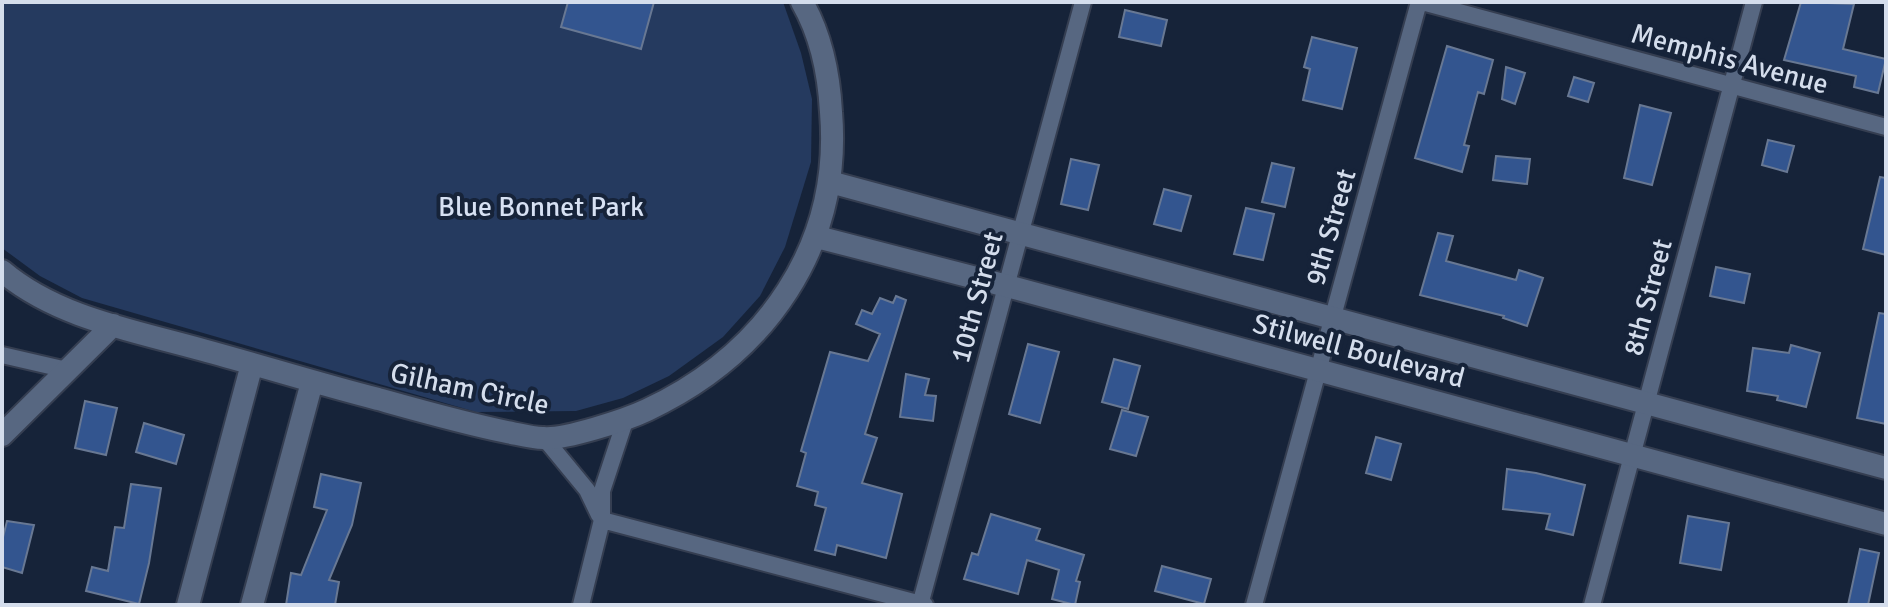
<svg xmlns="http://www.w3.org/2000/svg" width="1888" height="607" font-family="Signika,sans-serif">
	<style>
		.green { fill: #253a5f }
		.building { fill: #33558f; stroke: #687893; stroke-width: 2 }
		.lines { fill: none; stroke-linecap: round; stroke-linejoin: round }
		.street-casing { stroke: #353e51; stroke-width: 20 }
		.secondary-casing { stroke: #353e51; stroke-width: 26 }
		.street { stroke: #576781; stroke-width: 16 }
		.secondary { stroke: #576781; stroke-width: 22 }
		.labels { text-anchor: middle; stroke-width: 8; stroke-linejoin: round; paint-order: stroke }
		.street-label { font-size: 28px; fill: #d4ddec; stroke: #162339 }
		.park-label { font-size: 28px; fill: #d7e1f3; stroke: #162339 }
	</style>
	<rect width="100%" height="100%" fill="#162339"/>
	<path class="green" d="M2,2H783L801,53L812,99L811,162L785,247L760,296L723,337L669,376L623,398L576,411L476,412L82,298L40,276L2,248Z"/>
	<path class="building" d="M568,2H654L641,49L561,27Z
		M1801,2L1854,4L1843,49L1886,59L1878,93L1854,87L1856,76L1784,60Z
		M1125,10L1167,20L1161,46L1119,37Z
		M1312,37L1357,48L1342,109L1303,100L1310,69L1304,67Z
		M1447,46L1493,60L1484,94L1478,92L1464,145L1469,146L1462,172L1415,158Z
		M1506,67L1525,73L1515,104L1502,99Z
		M1574,77L1594,83L1588,102L1568,96Z
		M1640,105L1671,113L1652,185L1624,178Z
		M1768,140L1794,146L1787,172L1762,165Z
		M1496,156L1530,159L1527,184L1493,180Z
		M1071,159L1099,165L1088,210L1061,204Z
		M1272,163L1294,168L1285,207L1262,202Z
		M1880,177L1886,178V255L1863,249Z
		M1164,189L1191,196L1181,231L1154,224Z
		M1246,208L1274,214L1263,260L1234,254Z
		M1438,233L1453,236L1446,261L1516,280L1519,270L1543,278L1527,326L1503,318L1504,316L1420,295Z
		M1716,267L1750,274L1744,303L1710,296Z
		M896,296L906,300L865,434L877,438L862,483L902,494L886,558L837,545L835,555L815,550L826,508L815,505L818,492L797,486L806,453L801,451L830,352L868,361L880,334L856,324L862,310L872,314L880,298L893,303Z
		M1879,313L1886,314V424L1857,418Z
		M1028,344L1059,352L1040,423L1009,414Z
		M1791,345L1820,353L1806,407L1777,400L1778,396L1747,391L1753,348L1789,353Z
		M1114,359L1140,366L1128,409L1102,402Z
		M906,374L929,379L925,395L936,396L933,421L900,417Z
		M85,401L117,408L106,455L75,448Z
		M1122,410L1148,417L1136,456L1110,449Z
		M144,423L184,435L176,464L136,452Z
		M1376,437L1401,444L1391,480L1366,473Z
		M1507,469L1536,473L1585,485L1573,535L1546,529L1550,514L1503,509Z
		M321,474L361,483L352,525L329,580L339,582L335,605H286L291,573L301,575L327,510L314,507Z
		M131,484L161,488L149,563L139,604L86,591L92,567L108,571L115,527L124,528Z
		M991,514L1040,529L1036,540L1084,555L1076,581L1080,582L1075,605L1052,599L1059,570L1027,560L1018,594L964,579L972,553L978,555Z
		M1688,516L1729,523L1721,570L1680,563Z
		M7,521L34,525L22,573L2,567V541Z
		M1860,549L1879,553L1868,605H1848Z
		M1162,566L1211,579L1204,604L1155,591Z"/>
	<g class="lines">
		<defs>
			<path id="street" d="M1422,2L1886,127
				M2,355L67,370
				M545,439L587,490L599,515
				M602,520L925,605
				M581,605L602,520V491L625,421
				M920,605L1083,2
				M1254,605L1419,2
				M1592,605L1754,2"/>
			<path id="secondary" d="M830,182L1886,468
				M817,237L1007,286L1886,524
				M2,271C57,318 136,331 203,350C262,366 319,384 378,399C421,411 463,423 507,432C518,434 531,438 543,438C564,440 626,420 647,410C766,354 842,246 831,112C829,75 821,35 802,2
				M2,435L113,325
				M188,605L252,364
				M252,605L312,382"/>
		</defs>
		<use href="#street" class="street-casing"/>
		<use href="#secondary" class="secondary-casing"/>
		<use href="#street" class="street"/>
		<use href="#secondary" class="secondary"/>
	</g>
	<g class="labels">
		<g class="street-label">
			<text transform="translate(1730 58) rotate(15)" y="10">Memphis Avenue</text>
			<text transform="translate(1330 227) rotate(-74)" y="10">9th Street</text>
			<text transform="translate(976 297) rotate(-75)" y="10">10th Street</text>
			<text transform="translate(1647 297) rotate(-75)" y="10">8th Street</text>
			<text transform="translate(1359 350) rotate(15)" y="10">Stilwell Boulevard</text>
			<text transform="translate(470 388) rotate(12)" y="10">Gilham Circle</text>
		</g>
		<g class="park-label">
			<text x="541" y="216">Blue Bonnet Park</text>
		</g>
	</g>
	<rect width="1888" height="607" fill="none" stroke="#d4ddec" stroke-width="8"/>
</svg>
